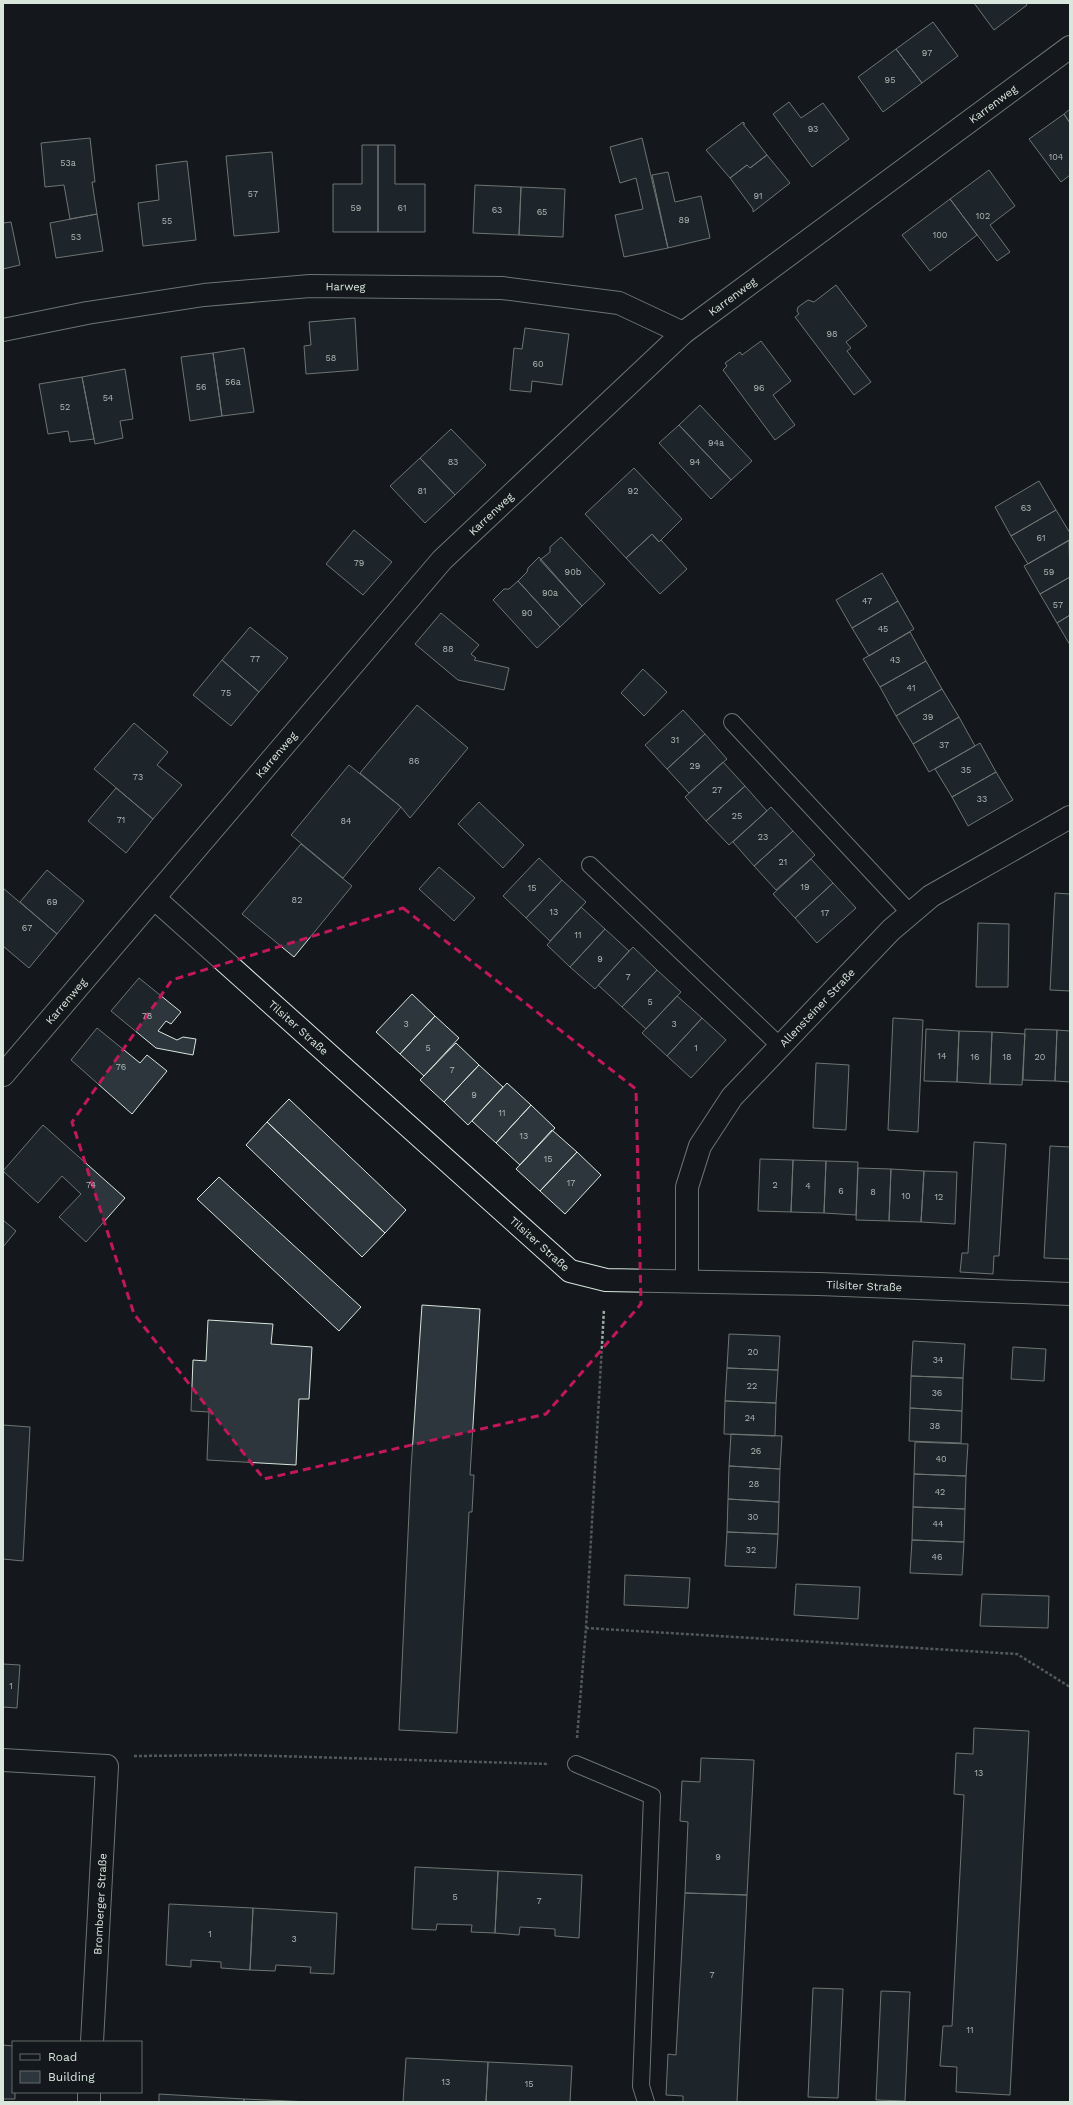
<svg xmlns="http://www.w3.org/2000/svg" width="1073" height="2105" font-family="'Work Sans',sans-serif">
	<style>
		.building { fill: #2c363c; stroke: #d8e6dc }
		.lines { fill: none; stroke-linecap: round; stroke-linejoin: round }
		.service-casing { stroke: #d8e6dc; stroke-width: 18 }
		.minor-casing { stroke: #d8e6dc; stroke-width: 24 }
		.path { stroke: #9da8a2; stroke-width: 2.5; stroke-dasharray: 3 2; stroke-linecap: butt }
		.service { stroke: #14181c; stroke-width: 16 }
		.minor { stroke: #14181c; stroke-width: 22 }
		.marked { fill: none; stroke: #c2185b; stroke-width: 3; stroke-dasharray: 8 5; stroke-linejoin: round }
		.labels { text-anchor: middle; stroke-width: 3; stroke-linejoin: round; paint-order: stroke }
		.number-label { font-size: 9px; fill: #adbab4 }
		.street-label { font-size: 11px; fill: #d8e6dc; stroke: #14181c }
	</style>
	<rect width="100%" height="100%" fill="#14181c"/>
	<path class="building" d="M974,3H1026L1027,5L994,30Z
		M933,22L958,56L922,83L896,49Z
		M896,49L922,83L883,112L858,77Z
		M789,102L801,118L823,103L849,139L812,167L773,114Z
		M1070,109V123L1064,114Z
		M1064,114L1070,123V175L1061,182L1029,139Z
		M743,122L745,124H743L767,155L750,168L747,165L730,178L706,150Z
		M90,138L95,182H92L97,214L70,219L64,185L45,187L41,143Z
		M642,138L668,248L624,257L615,215L643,209L636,178L620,183L610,147Z
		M362,145H378V232H333V184H362Z
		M378,145H395V184H425V232H378Z
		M272,152L279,232L234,236L226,156Z
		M767,155L790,183L753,212V209L730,178L747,165L750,168Z
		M187,161L196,240L143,246L138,203L159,200L156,165Z
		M989,170L1015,206L990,225L1010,252L997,261L950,199Z
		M668,172L675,202L701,196L710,238L668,248L652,175Z
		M475,185L521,187L519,235L473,233Z
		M521,187L565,189L563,237L519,235Z
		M950,199L977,235L930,271L902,235Z
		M97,214L103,251L56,258L50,223Z
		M11,222L20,265L3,269V223Z
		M836,285L867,326L846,342L851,348L847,351L871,382L854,395L795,317L799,314L797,311L798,307L808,300L814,302Z
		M355,318L358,370L306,374L304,346L311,345L309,322Z
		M525,328L569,334L562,385L532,381L531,392L510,390L514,348L522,349Z
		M761,341L791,381L773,395L795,425L775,440L723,370L727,366L725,363L740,352L742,355Z
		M244,348L254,412L222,416L213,353Z
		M213,353L222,416L190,421L181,357Z
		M125,369L133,419L120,421L123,438L95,444L82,377Z
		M82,377L94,439L70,442L68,431L48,434L39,384Z
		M700,405L752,461L731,480L679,425Z
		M679,425L731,480L711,499L659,443Z
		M451,429L486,465L455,495L420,458Z
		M420,458L455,495L425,523L390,486Z
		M634,468L682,519L659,542L652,534L626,558L585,514Z
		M1039,481L1056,510L1011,536L995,507Z
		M1056,510L1070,533V540L1028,564L1011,536Z
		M354,530L392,562L363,595L326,564Z
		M652,534L659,542L661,540L687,569L660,594L626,558Z
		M561,537L605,584L582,606L540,560L550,552V547Z
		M1069,540L1070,577L1040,594L1024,566Z
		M539,557L582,606L560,627L518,581L527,572L528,568Z
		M882,573L898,601L852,628L836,600Z
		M1070,577V615L1057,623L1040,594Z
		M518,581L560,627L537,648L493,600L504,589H509Z
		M898,601L914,629L869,656L852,628Z
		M441,613L479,645L471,654L476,658L474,660L509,668L504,690L458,680L415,644Z
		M1070,615V645L1057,623Z
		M250,627L288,658L259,692L222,660Z
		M910,632L926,661L880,687L863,659Z
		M222,660L259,692L231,726L193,695Z
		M926,661L942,689L896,716L880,687Z
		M643,669L667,692L644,716L621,693Z
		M942,689L959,717L913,744L896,716Z
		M417,705L468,748L410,818L401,807L360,773Z
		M683,710L705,734L667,769L645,745Z
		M959,717L975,746L929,772L913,744Z
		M134,723L168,752L157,765L182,785L153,819L94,769Z
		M705,734L727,759L689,793L667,769Z
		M980,743L996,772L952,797L935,769Z
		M723,762L745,786L706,821L685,797Z
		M349,765L401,807L343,878L291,835Z
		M996,772L1013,800L968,826L952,797Z
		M745,786L767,811L729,845L706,821Z
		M116,788L153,819L126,853L88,821Z
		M479,802L524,845L503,868L458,824Z
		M771,807L793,831L754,866L733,842Z
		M793,831L815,855L776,890L754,866Z
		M301,844L352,886L294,957L242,914Z
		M539,858L562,880L526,918L503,896Z
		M811,859L833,883L795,918L773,894Z
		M439,867L475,898L454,921L419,889Z
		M47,870L84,901L57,934L20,902Z
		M562,880L586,902L550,941L526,918Z
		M833,883L856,908L817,943L795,918Z
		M3,888L57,934L29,968L3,946Z
		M1055,893L1070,894V991L1050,990Z
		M581,907L605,929L570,967L547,945Z
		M978,923L1009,924L1008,987H976Z
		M605,929L629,951L595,989L570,967Z
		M633,947L657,970L622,1007L598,985Z
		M657,970L681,992L646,1029L622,1007Z
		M139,978L181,1012L171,1024L166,1021L158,1031L177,1040L183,1037L196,1039L193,1055L156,1048L111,1011Z
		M412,994L435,1016L400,1054L376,1032Z
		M677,996L702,1018L667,1056L642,1033Z
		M435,1016L459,1038L424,1076L400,1054Z
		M702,1018L726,1040L691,1078L667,1056Z
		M893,1018L923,1020L918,1132L888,1130Z
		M97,1028L140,1063L147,1055L167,1071L132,1114L71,1060Z
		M926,1029L959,1031L957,1082L924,1081Z
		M1025,1029L1057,1030L1055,1081L1023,1080Z
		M1057,1030L1070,1031V1082L1055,1081Z
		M959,1031L992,1032L990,1084L957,1082Z
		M992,1032L1025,1034L1022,1085L990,1084Z
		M456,1043L479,1065L444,1102L420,1080Z
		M816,1063L849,1065L846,1130L813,1128Z
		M479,1065L503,1087L468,1125L444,1102Z
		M507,1083L531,1105L496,1143L472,1121Z
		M289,1099L406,1210L385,1233L267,1122Z
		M531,1105L555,1128L520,1165L496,1143Z
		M267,1122L385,1233L362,1257L246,1145Z
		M43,1125L125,1198L86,1242L59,1217L81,1194L62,1176L38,1203L3,1171Z
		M552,1130L577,1152L540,1191L516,1169Z
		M974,1142L1006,1144L999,1256H994L993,1274L960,1272L962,1253H968Z
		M1050,1146L1070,1147V1259L1044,1258Z
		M577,1152L601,1175L565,1214L540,1191Z
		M760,1159L793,1160L791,1212L758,1211Z
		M793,1160L826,1161L824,1213L791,1212Z
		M826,1161L858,1162L856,1215L824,1213Z
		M858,1168L891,1169L889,1221L856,1220Z
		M891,1169L924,1171L921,1222L889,1221Z
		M924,1171L957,1172L955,1224L921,1222Z
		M219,1177L361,1307L339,1331L197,1199Z
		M3,1220L16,1231L3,1247Z
		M422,1305L480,1309L470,1475H474L472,1512H469L457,1733L399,1730L411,1469Z
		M208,1320L273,1324L271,1344L312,1347L309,1399H299L296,1465L207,1460L209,1412L191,1411L193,1360L206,1361Z
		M729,1334L780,1336L778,1370L727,1368Z
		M913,1341L965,1344L963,1378L911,1376Z
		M1013,1347L1046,1349L1044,1381L1011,1379Z
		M727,1368L778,1370L776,1403L725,1401Z
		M911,1376L963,1378L962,1411L910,1408Z
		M725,1401L776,1403L775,1436L724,1434Z
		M910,1408L962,1411L961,1443L909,1441Z
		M3,1425L30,1427L23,1561L3,1559Z
		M731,1434L782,1436L780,1469L729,1466Z
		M915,1442L968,1444L966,1476L914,1474Z
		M729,1466L780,1469L779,1502L728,1499Z
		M914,1474L966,1476L965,1509L913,1507Z
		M728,1499L779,1502L778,1534L727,1532Z
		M913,1507L965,1509L964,1542L912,1540Z
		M727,1532L778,1534L776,1568L725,1566Z
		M912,1540L964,1542L962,1575L910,1573Z
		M625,1575L690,1578L688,1608L624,1605Z
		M796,1584L860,1587L858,1619L794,1615Z
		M982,1594L1049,1596L1048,1628L980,1626Z
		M3,1664L20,1665L17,1708L3,1707Z
		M974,1728L1029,1731L1010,2095L956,2092L957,2067L940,2066L943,2026H952L964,1795L954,1794L956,1753L973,1754Z
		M701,1758L754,1760L747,1895L685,1893L688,1822L680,1821L682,1781L700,1782Z
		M415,1867L498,1871L495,1933L471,1932L472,1925L437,1924L436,1930L412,1929Z
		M498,1871L582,1875L579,1938L555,1936V1929L520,1927L519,1935L495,1933Z
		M685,1893L747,1895L737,2102H683V2096L666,2095L668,2054L676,2055Z
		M169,1904L253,1908L250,1970L221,1968V1962L191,1960V1967L166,1965Z
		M253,1908L337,1913L334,1974L310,1973L311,1967L276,1965L275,1971L250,1970Z
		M813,1988L843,1989L838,2098L808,2097Z
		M881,1991L910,1992L905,2101L876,2100Z
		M3,2045L13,2046V2092H15V2099H3Z
		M406,2058L488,2062L486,2102H403Z
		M488,2062L572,2066L570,2102H486Z
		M159,2094L244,2099V2102H159Z
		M244,2099L310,2102H244Z"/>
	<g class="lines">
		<defs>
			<path id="service" d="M732,722L911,914
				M590,865L780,1046
				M576,1764L652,1796L641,2086L646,2102"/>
			<g id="minor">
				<path id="s1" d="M3,330L87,313L204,295L310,286L502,288L619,303L683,333"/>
				<path id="s2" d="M154,898L570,1271L606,1280L819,1284L1070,1294"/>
				<path id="s3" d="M3,1075L442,560L683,333L1070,47"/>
				<path id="s4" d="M687,1281V1187L700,1146L732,1097L891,930L931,896L1070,817"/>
				<path d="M3,1760L107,1766L92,2042"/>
				<path d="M89,2102V2092"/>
			</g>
		</defs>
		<use href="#service" class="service-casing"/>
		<use href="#minor" class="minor-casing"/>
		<path class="path" d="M586,1628L1017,1654L1070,1687
			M577,1738L586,1628L604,1309
			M134,1756L242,1755L549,1764"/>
		<use href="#service" class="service"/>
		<use href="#minor" class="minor"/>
	</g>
	<path d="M0 0H1073V2105H0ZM403,908L636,1089L641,1304L546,1414L264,1479L134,1314L72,1122L172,980Z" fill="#14181c" fill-opacity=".55" fill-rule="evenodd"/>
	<path class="marked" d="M403,908L636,1089L641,1304L546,1414L264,1479L134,1314L72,1122L172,980Z"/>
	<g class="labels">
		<g class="number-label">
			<text x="927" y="56">97</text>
			<text x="890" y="83">95</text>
			<text x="813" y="132">93</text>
			<text x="1056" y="160">104</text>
			<text x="68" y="166">53a</text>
			<text x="253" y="197">57</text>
			<text x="758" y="199">91</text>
			<text x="356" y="211">59</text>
			<text x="402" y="211">61</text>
			<text x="497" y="213">63</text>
			<text x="542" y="215">65</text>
			<text x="983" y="219">102</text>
			<text x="684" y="223">89</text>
			<text x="167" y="224">55</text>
			<text x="940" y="238">100</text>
			<text x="76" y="240">53</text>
			<text x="832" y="337">98</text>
			<text x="331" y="361">58</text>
			<text x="538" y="367">60</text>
			<text x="233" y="385">56a</text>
			<text x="201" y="390">56</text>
			<text x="759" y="391">96</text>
			<text x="108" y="401">54</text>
			<text x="65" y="410">52</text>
			<text x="716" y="446">94a</text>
			<text x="453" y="465">83</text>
			<text x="695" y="465">94</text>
			<text x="422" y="494">81</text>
			<text x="633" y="494">92</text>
			<text x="1026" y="511">63</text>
			<text x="1041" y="541">61</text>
			<text x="359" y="566">79</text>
			<text x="573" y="575">90b</text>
			<text x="1049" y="575">59</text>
			<text x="550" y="596">90a</text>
			<text x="867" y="604">47</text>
			<text x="1058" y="608">57</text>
			<text x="527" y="616">90</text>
			<text x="883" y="632">45</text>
			<text x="448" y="652">88</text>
			<text x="255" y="662">77</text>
			<text x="895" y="663">43</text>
			<text x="911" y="691">41</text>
			<text x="226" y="696">75</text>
			<text x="928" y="720">39</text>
			<text x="675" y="743">31</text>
			<text x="944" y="748">37</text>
			<text x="414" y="764">86</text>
			<text x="695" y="769">29</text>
			<text x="966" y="773">35</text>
			<text x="138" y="780">73</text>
			<text x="717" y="793">27</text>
			<text x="982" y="802">33</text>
			<text x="737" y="819">25</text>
			<text x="121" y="823">71</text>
			<text x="346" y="824">84</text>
			<text x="763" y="840">23</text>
			<text x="783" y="865">21</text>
			<text x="805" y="890">19</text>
			<text x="532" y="891">15</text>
			<text x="297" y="903">82</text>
			<text x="52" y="905">69</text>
			<text x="554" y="915">13</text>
			<text x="825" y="916">17</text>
			<text x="27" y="931">67</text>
			<text x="578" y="938">11</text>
			<text x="600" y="962">9</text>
			<text x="628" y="980">7</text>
			<text x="650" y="1005">5</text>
			<text x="147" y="1019">78</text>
			<text x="406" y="1027">3</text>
			<text x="674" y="1027">3</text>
			<text x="428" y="1051">5</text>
			<text x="696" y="1051">1</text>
			<text x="942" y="1059">14</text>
			<text x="975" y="1060">16</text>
			<text x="1007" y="1060">18</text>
			<text x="1040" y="1060">20</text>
			<text x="121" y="1070">76</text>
			<text x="452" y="1073">7</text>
			<text x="474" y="1098">9</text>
			<text x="502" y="1116">11</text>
			<text x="524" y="1139">13</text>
			<text x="548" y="1162">15</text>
			<text x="571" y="1186">17</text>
			<text x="91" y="1188">74</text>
			<text x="775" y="1188">2</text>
			<text x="808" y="1189">4</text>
			<text x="841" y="1194">6</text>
			<text x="873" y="1195">8</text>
			<text x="906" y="1199">10</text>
			<text x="939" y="1200">12</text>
			<text x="753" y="1355">20</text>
			<text x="938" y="1363">34</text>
			<text x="752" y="1389">22</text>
			<text x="937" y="1396">36</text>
			<text x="750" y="1421">24</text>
			<text x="935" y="1429">38</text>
			<text x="756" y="1454">26</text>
			<text x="941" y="1462">40</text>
			<text x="754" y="1487">28</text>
			<text x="940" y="1495">42</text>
			<text x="753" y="1520">30</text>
			<text x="938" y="1527">44</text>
			<text x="751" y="1553">32</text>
			<text x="937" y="1560">46</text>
			<text x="11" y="1689">1</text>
			<text x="979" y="1776">13</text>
			<text x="718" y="1860">9</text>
			<text x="455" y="1900">5</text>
			<text x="539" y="1904">7</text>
			<text x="210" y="1937">1</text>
			<text x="294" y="1942">3</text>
			<text x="712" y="1978">7</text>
			<text x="970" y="2033">11</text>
			<text x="446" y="2085">13</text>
			<text x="529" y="2087">15</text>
		</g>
		<g class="street-label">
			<text dy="4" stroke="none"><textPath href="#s3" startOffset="1393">Karrenweg</textPath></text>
			<text dy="4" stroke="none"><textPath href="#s1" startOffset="346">Harweg</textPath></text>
			<text dy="4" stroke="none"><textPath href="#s3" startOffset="1069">Karrenweg</textPath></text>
			<text dy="4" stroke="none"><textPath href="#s3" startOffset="744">Karrenweg</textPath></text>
			<text dy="4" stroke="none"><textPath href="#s3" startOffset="421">Karrenweg</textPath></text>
			<text dy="4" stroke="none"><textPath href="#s3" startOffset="97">Karrenweg</textPath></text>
			<text dy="4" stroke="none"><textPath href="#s4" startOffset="319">Allensteiner Straße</textPath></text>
			<text dy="4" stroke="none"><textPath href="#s2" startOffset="194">Tilsiter Straße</textPath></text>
			<text dy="4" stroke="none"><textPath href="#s2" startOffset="518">Tilsiter Straße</textPath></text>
			<text dy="4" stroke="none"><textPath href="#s2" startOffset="854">Tilsiter Straße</textPath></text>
			<text transform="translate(100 1904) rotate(-87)" y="4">Bromberger Straße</text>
		</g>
	</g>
	<rect width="1073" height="2105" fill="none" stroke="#d8e6dc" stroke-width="8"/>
	<rect x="12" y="2041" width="130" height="52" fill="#14181c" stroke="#626a69"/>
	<rect x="20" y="2054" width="20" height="6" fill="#14181c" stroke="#626a69"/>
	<text x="48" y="2061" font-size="12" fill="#d8e6dc">Road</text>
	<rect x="20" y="2071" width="20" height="12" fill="#2c363c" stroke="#626a69"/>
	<text x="48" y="2081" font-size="12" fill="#d8e6dc">Building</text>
</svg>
